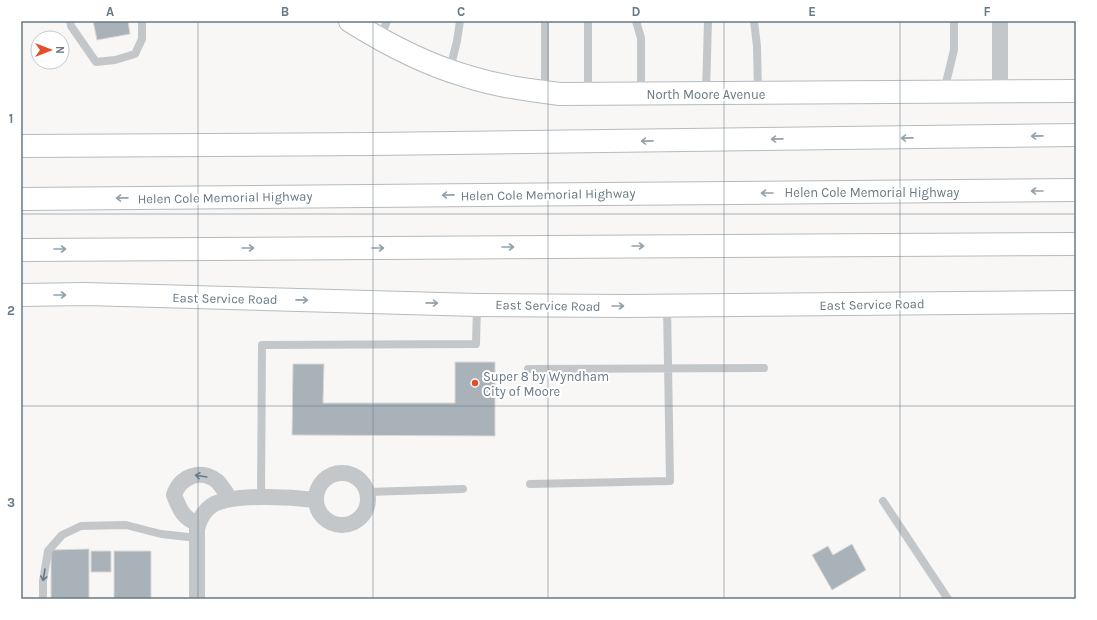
<svg xmlns="http://www.w3.org/2000/svg" width="1097" height="620" font-family="Karla,sans-serif">
	<style>
		.building { fill: #a9b2b8; stroke: #d9d9d7 }
		.lines { fill: none; stroke-linecap: round; stroke-linejoin: round }
		.secondary-casing { stroke: #b5bbbf; stroke-width: 24 }
		.highway-casing { stroke: #b6babd; stroke-width: 24 }
		.lane { stroke: #c3c7ca; stroke-width: 8 }
		.street { stroke: #c3c7ca; stroke-width: 16 }
		.secondary { stroke: #fff; stroke-width: 22 }
		.highway { stroke: #fff; stroke-width: 22 }
		.oneway { stroke: #94a1aa }
		.oneway2 { stroke: #667986 }
		.grid { fill: none; stroke: #667986; stroke-width: 1; stroke-opacity: 0.55 }
		.poi-dot { fill: #e34f29; stroke: #fff; stroke-width: 1.5 }
		.labels { text-anchor: middle; stroke-width: 4; stroke-linejoin: round; paint-order: stroke }
		.street-label { font-size: 13px; fill: #667986; stroke: #fff }
		.poi-label { font-size: 13px; fill: #667986; stroke: #fff; text-anchor: start }
		.neatline { fill: none; stroke: #667986; stroke-width: 1.5 }
		.grid-label { font-size: 13px; text-anchor: middle; font-weight: bold; fill: #667986 }
	</style>
	<rect width="100%" height="100%" fill="#f8f7f5"/>
	<path class="building" d="M93,21H128L130,34L97,40Z
		M455,362H495V436L292,435L293,364H324L323,403H455Z
		M852,544L866,570L832,590L812,555L828,546L833,555Z
		M89,549V599H51V550Z
		M91,551H111V572H91Z
		M114,551H151V599H114Z"/>
	<g class="lines">
		<defs>
			<path id="secondary" d="M350,21C385,43 428,65 466,76C497,86 528,90 560,94L1076,91
				M21,146L374,144L1076,135
				M21,295L85,294L477,305L625,306L1076,302"/>
			<path id="highway" d="M21,199L1076,190
				M21,250L1076,244"/>
		</defs>
		<use href="#secondary" class="secondary-casing"/>
		<use href="#highway" class="highway-casing"/>
		<path class="lane" d="M70,21L71,26L96,62L115,60L135,54L142,39V21
			M545,21V91
			M636,21L641,38V93
			M754,21L757,46L758,92
			M380,38L387,21
			M450,69L457,41L460,21
			M944,91L954,50V21
			M706,92L708,21
			M588,94V21
			M528,369L764,368
			M530,484L670,481L667,306
			M367,492L463,489
			M261,498L262,345L476,344L477,306
			M883,501L948,599
			M43,599V581L48,551L62,535L81,526L126,525L161,534L197,538"/>
		<path class="street" d="M1000,92V21
			M316 499a26 26 0 1 1 52 0a26 26 0 1 1-52 0Z
			M198,524C183,518 180,510 174,495C180,477 200,468 217,481C222,486 226,493 230,499
			M197,599V529C199,520 203,512 211,506C230,493 292,497 316,500"/>
		<use href="#secondary" class="secondary"/>
		<use href="#highway" class="highway"/>
	</g>
	<defs><path id="oneway-shaft" d="M-6 0H5M1.5-3L5.5 0L1.5 3" fill="none" stroke-width="1.6" stroke-linecap="round" stroke-linejoin="round"/></defs>
	<g class="oneway">
		<use href="#oneway-shaft" transform="translate(1037 136) rotate(179)"/>
		<use href="#oneway-shaft" transform="translate(907 138) rotate(179)"/>
		<use href="#oneway-shaft" transform="translate(777 139) rotate(179)"/>
		<use href="#oneway-shaft" transform="translate(647 141) rotate(179)"/>
		<use href="#oneway-shaft" transform="translate(1037 191) rotate(180)"/>
		<use href="#oneway-shaft" transform="translate(767 193) rotate(180)"/>
		<use href="#oneway-shaft" transform="translate(448 195) rotate(179)"/>
		<use href="#oneway-shaft" transform="translate(122 198) rotate(179)"/>
		<use href="#oneway-shaft" transform="translate(638 246)"/>
		<use href="#oneway-shaft" transform="translate(508 247)"/>
		<use href="#oneway-shaft" transform="translate(248 248)"/>
		<use href="#oneway-shaft" transform="translate(378 248)"/>
		<use href="#oneway-shaft" transform="translate(60 249)"/>
		<use href="#oneway-shaft" transform="translate(60 295)"/>
		<use href="#oneway-shaft" transform="translate(302 300) rotate(1)"/>
		<use href="#oneway-shaft" transform="translate(432 303) rotate(1)"/>
		<use href="#oneway-shaft" transform="translate(618 306)"/>
	</g>
	<g class="oneway2">
		<use href="#oneway-shaft" transform="translate(201 476) rotate(-171)"/>
		<use href="#oneway-shaft" transform="translate(44 575) rotate(99)"/>
	</g>
	<path class="grid" d="M198,21V599M373,21V599M548,21V599M724,21V599M900,21V599M21,214H1076M21,406H1076"/>
	<circle class="poi-dot" cx="475" cy="383" r="4"/>
	<g class="labels">
		<g class="street-label">
			<text x="706" y="99">North Moore Avenue</text>
			<text x="872" y="197">Helen Cole Memorial Highway</text>
			<text transform="translate(548 194) rotate(-1)" y="5">Helen Cole Memorial Highway</text>
			<text transform="translate(225 197) rotate(-1)" y="5">Helen Cole Memorial Highway</text>
			<text transform="translate(225 298) rotate(1)" y="5">East Service Road</text>
			<text transform="translate(872 304) rotate(-1)" y="5">East Service Road</text>
			<text transform="translate(548 305) rotate(1)" y="5">East Service Road</text>
		</g>
		<g class="poi-label">
			<text x="483" y="381">Super 8 by Wyndham<tspan x="483" dy="15">City of Moore</tspan></text>
		</g>
	</g>
	<rect width="1097" height="620" fill="none" stroke="#ffffff" stroke-width="44"/>
	<g transform="translate(50 50) rotate(90)"><circle r="19" fill="#ffffff" stroke="#c2c9cf"/>
	<path d="M0-3L7 15L0 10L-7 15Z" fill="#e34f29"/>
	<text y="-6" font-size="11" font-weight="bold" text-anchor="middle" fill="#667986">N</text>
	</g>
	<rect x="22" y="22" width="1053" height="576" class="neatline"/>
	<g class="grid-label">
		<text x="110" y="16">A</text>
		<text x="285" y="16">B</text>
		<text x="461" y="16">C</text>
		<text x="636" y="16">D</text>
		<text x="812" y="16">E</text>
		<text x="987" y="16">F</text>
		<text x="11" y="123">1</text>
		<text x="11" y="315">2</text>
		<text x="11" y="507">3</text>
	</g>
</svg>
